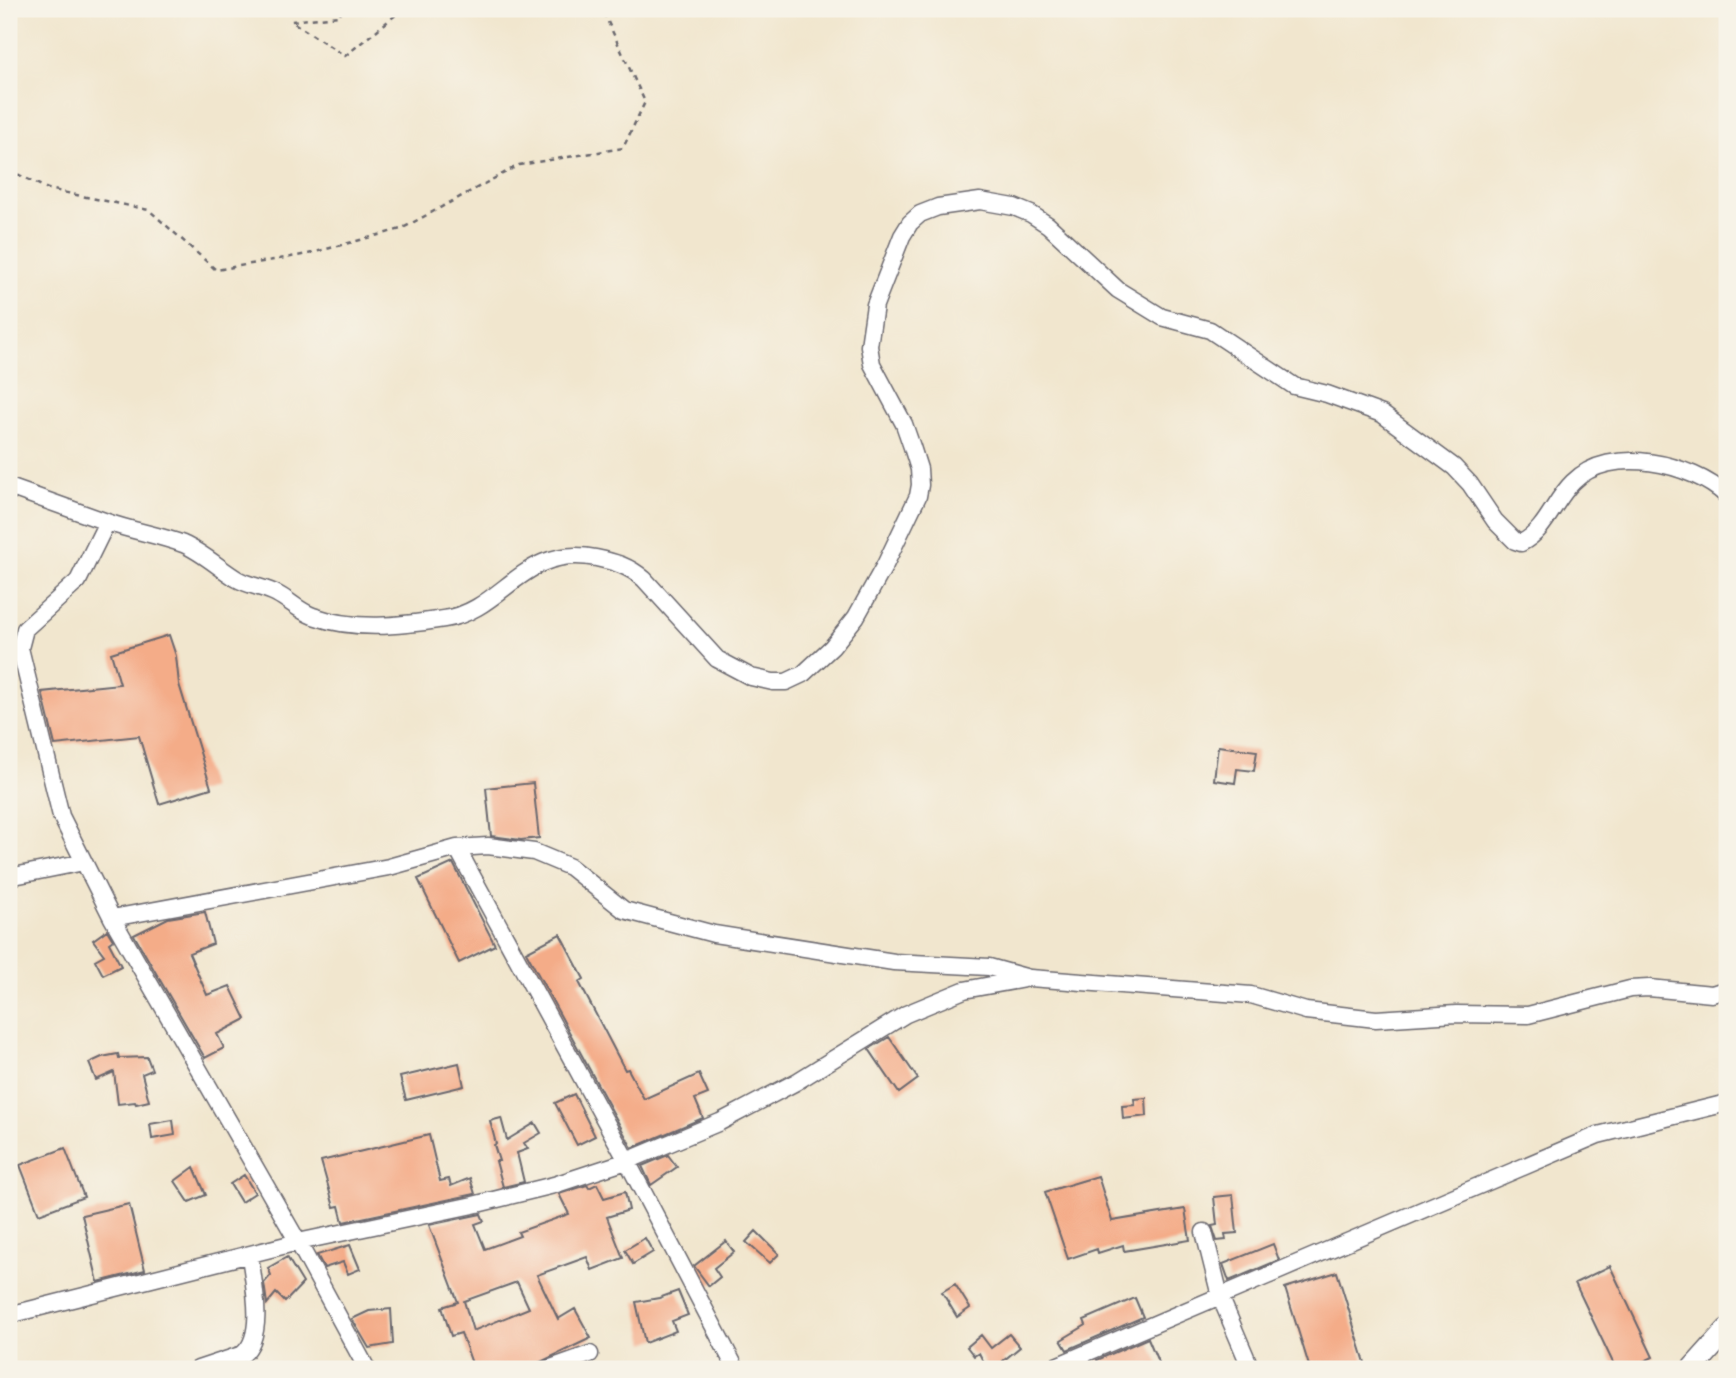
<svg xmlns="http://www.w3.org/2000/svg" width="1736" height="1378" font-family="'Architects Daughter',sans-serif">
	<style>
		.building { fill: #f4ac88; fill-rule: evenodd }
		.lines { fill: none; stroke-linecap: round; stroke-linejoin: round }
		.street-casing { stroke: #6a676e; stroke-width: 19 }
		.secondary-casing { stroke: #6a676e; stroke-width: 24 }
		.path { stroke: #6a676e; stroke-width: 2.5; stroke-dasharray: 5 5; stroke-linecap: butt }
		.street { stroke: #fff; stroke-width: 16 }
		.secondary { stroke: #fff; stroke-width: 21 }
	</style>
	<rect width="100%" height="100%" fill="#f7f3e8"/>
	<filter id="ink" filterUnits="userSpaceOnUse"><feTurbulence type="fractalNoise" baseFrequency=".0143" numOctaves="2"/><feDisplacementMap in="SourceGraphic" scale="14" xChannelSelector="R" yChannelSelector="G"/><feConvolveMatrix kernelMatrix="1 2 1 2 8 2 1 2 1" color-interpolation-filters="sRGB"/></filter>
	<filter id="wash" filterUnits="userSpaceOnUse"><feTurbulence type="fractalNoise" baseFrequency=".00686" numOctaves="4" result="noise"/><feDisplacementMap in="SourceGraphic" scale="28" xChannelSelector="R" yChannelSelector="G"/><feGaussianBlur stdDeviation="1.57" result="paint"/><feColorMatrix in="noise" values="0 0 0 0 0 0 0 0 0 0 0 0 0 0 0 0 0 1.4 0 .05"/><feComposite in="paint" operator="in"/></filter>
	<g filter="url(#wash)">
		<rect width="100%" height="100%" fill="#f1e6ce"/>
		<g id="blocks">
			<path class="building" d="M169,635L176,656L179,684L211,788L159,804L139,736L55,745L42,692L120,684L111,653Z
				M1218,746L1257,751L1254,771L1237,769L1235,783L1214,780Z
				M533,783L539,838L521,840L491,836L486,788Z
				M453,863L495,945L459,963L418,879Z
				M205,912L213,944L189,953L207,995L230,986L246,1019L217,1034L224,1048L205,1058L134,935L168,918Z
				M107,930L113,940L109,943L121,966L103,975L95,960L104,955L93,940Z
				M560,934L584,979L579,982L625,1070L628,1069L644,1099L699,1074L708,1094L695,1099L703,1118L632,1148L526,952Z
				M889,1037L918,1079L899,1093L869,1049Z
				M118,1054L119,1058L147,1057L152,1070L142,1074L149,1101L136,1104L135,1102L118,1104L114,1072L96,1080L89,1063L102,1057Z
				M459,1063L464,1086L406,1100L400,1077Z
				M574,1094L595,1136L577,1145L555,1103Z
				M1146,1098L1147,1116L1123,1119L1122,1106L1135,1105L1134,1099Z
				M501,1118L507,1140L535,1123L541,1133L524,1143L528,1149L517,1153L524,1182L503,1187L496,1161H499L494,1145L496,1144L490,1121Z
				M173,1120L175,1135L152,1139L150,1124Z
				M429,1135L440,1181L449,1179L451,1186L470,1178L475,1194L343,1222L339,1206L334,1207L321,1161Z
				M65,1148L84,1197L39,1214L20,1165Z
				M668,1155L677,1167L651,1185L642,1166Z
				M194,1167L206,1195L189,1202L175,1181Z
				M244,1175L255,1193L241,1202L230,1184Z
				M1098,1176L1112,1221L1185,1209L1190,1240L1124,1251L1123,1245L1098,1253L1097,1249L1068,1259L1045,1192Z
				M597,1184L604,1198L625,1192L629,1210L607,1217L623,1258L592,1270L587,1257L537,1275L558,1319L575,1309L591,1338L526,1369H474L461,1333L451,1336L442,1307L458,1302L429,1225L481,1214L484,1221L475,1224L485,1249L520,1236L518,1232L569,1214L559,1194L587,1185L589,1188ZM517,1282L529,1308L473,1331L464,1301Z
				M1233,1195L1237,1233L1225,1234L1226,1240L1217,1241L1212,1226L1217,1225L1214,1197Z
				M129,1204L145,1270L98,1282L82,1215Z
				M756,1231L779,1254L770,1263L746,1242Z
				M645,1238L653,1252L633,1264L625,1250Z
				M726,1241L734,1252L714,1268L720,1277L709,1286L694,1266Z
				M1273,1244L1279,1260L1229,1281L1223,1264Z
				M350,1245L360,1269L348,1274L343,1262L324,1268L317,1255Z
				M287,1257L303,1283L285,1302L276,1293L267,1304L264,1283L271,1275L268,1268Z
				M1610,1266L1653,1357L1628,1369H1616L1575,1283Z
				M1337,1272L1367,1369H1310L1285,1288Z
				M955,1284L970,1308L957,1317L942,1292Z
				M678,1291L688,1315L672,1321L676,1331L645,1343L636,1302L659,1298Z
				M1135,1298L1143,1317L1067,1350L1061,1340L1086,1325L1084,1320Z
				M391,1309L393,1344L369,1348L352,1319L369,1311Z
				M1009,1334L1020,1347L1003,1361L1005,1364L996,1369H987L979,1353L974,1356L967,1347L981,1335L991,1348Z
				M1148,1338L1161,1369H1101L1097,1360Z"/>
		</g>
	</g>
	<g filter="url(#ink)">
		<use href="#blocks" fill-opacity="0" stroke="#6a676e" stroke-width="2"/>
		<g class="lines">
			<defs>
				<path id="street" d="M9,487L107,522
					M457,848L627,1161L736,1369
					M9,877L84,862
					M112,918L389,867L457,848L488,846L534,852L570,867L624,910L714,934L894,962L989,967L1029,978
					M1204,1232L1220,1296L1251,1369
					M9,1315L298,1242L473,1205L554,1185L627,1161L720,1122L796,1082L906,1014L964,990L1030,978L1251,995L1306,1011L1376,1019L1456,1014L1528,1015L1630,989L1649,988L1712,994L1727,989
					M198,1369L243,1354C266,1335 253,1282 250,1255
					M367,1369L298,1242L112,918L61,816L20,648L25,629L78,581L107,522C132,531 159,535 183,544C202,552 219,568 237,579C249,586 264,587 277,594C289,600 299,611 313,616C356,631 399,626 444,619C503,611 523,543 596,558C615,562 629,566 644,579L717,659L751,677L773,682H786L803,674L832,647L856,617L885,565L918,496L920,485L919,469L912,447L904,424L872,364L869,346L875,305L902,236L910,223L920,214L938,207L980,201L1014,207L1031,214L1048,225L1118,290L1162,317L1210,330L1294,386L1327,394L1382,414L1454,467L1470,484L1495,521L1515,541L1521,543C1547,530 1553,501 1573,482C1610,444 1692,463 1727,496
					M548,1369L590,1354
					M1049,1369L1598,1135L1727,1103"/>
				<path id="secondary" d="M1692,1369L1727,1330"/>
			</defs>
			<use href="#street" class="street-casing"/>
			<use href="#secondary" class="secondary-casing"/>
			<path class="path" d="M342,9L339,16L291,21L345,56L403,9
				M9,170L48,189L149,210L216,270L308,254L401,229L519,165L623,148L645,102L602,9"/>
			<use href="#street" class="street"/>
			<use href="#secondary" class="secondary"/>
		</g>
	</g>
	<rect width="1736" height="1378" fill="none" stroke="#f7f3e8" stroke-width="35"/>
</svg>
